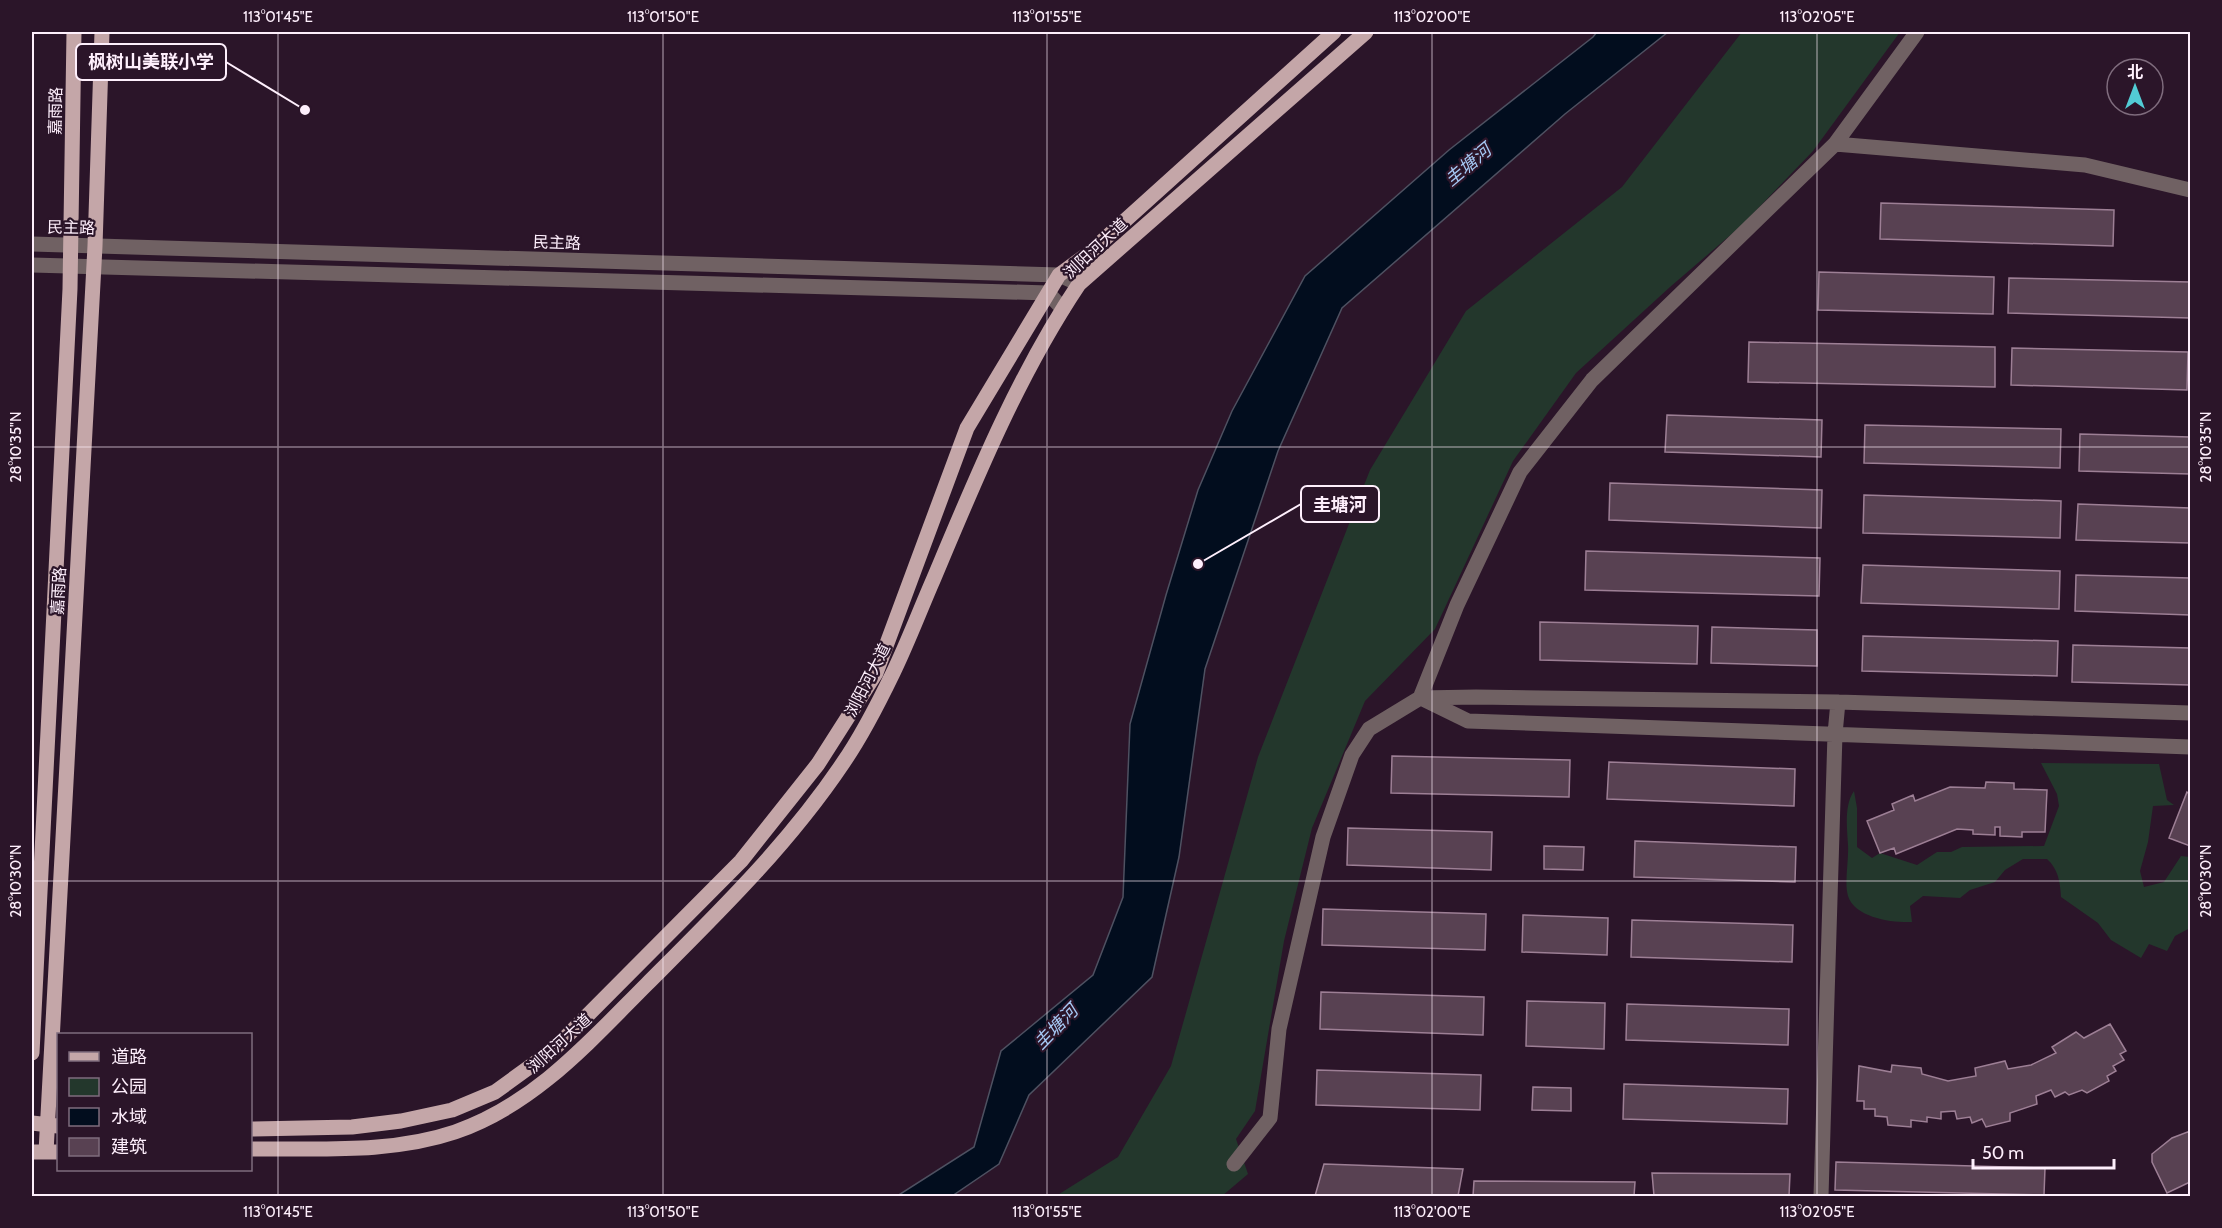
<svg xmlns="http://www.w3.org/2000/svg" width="2222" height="1228" font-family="Cabin,'Noto Sans SC',sans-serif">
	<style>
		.green { fill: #23372c }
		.water { fill: #020d1e; stroke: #4e5161; stroke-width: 1.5 }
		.building { fill: #584152; stroke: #9d7f95; stroke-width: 1.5 }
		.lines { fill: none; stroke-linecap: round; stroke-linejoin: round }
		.minor { stroke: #706163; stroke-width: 15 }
		.major { stroke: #c4a6a8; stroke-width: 15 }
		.ticks { fill: none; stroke: #feeffc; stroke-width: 1.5; stroke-opacity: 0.45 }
		.labels { text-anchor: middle; stroke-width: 4.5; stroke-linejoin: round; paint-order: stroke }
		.street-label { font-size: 16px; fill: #feeffc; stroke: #2b1529 }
		.water-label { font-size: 18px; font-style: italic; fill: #a6c9f5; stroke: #2b1529 }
		.leader { fill: none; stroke: #feeffc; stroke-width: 2 }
		.callout-dot { fill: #feeffc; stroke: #2b1529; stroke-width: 2 }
		.callout { fill: #2b1529; stroke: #feeffc; stroke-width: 2 }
		.callout-label { font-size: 18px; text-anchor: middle; font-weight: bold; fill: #feeffc }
		.neatline { fill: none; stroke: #feeffc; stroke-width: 2 }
		.ticks-label { font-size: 15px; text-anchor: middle; fill: #feeffc }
	</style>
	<rect width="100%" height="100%" fill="#2b1529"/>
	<path class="green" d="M1742,32H1900L1813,151L1741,226L1670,287L1576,373L1513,461L1435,629L1365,701L1312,828L1284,941L1255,1111L1236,1139L1248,1174L1222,1196H1056L1118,1157L1171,1066L1258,757L1370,470L1466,311L1622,187Z
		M2041,763L2159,764L2167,800L2174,805L2153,806L2148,842L2140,871L2144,887L2164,882L2181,856L2190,857V928L2175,936L2167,951L2149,944L2141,958L2111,940L2098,923L2061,897C2060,881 2058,869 2047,859H2023L2005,870L1995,882L1970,890L1960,898L1923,896L1910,906L1912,922C1893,923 1855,918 1848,896C1844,883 1849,860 1848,845C1847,828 1844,805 1854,791L1857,808V847L1872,858L1880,853L1917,865L1937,852H1951L1962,847L2044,846L2059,806L2057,794Z"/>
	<path class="water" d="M1597,32H1668L1565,114L1342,308L1278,451L1205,669L1179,857L1152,977L1029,1095L999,1164L952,1196H897L974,1147L1001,1051L1093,975L1123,897L1130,724L1166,595L1198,490L1232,411L1305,276L1449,150L1593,37Z"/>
	<path class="building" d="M1881,203L2114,210L2113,246L1880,239Z
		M1819,272L1994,277L1993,314L1818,310Z
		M2009,278L2190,282V318L2008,313Z
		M1749,342L1995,347V387L1748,382Z
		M2012,348L2188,352L2187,390L2011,385Z
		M1667,415L1822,420L1821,457L1665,452Z
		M1865,425L2061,429L2060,468L1864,463Z
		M2080,434L2190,437V474L2079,471Z
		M1610,483L1822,490L1821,528L1609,520Z
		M1864,495L2061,501L2060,538L1863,533Z
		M2078,504L2190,508V543L2076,540Z
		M1586,551L1820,558L1819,596L1585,590Z
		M1863,565L2060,571L2059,609L1861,603Z
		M2076,575L2190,578V615L2075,611Z
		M1540,622L1698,626L1697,664L1540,660Z
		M1712,627L1817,630V666L1711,663Z
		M1863,636L2058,641L2057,676L1862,671Z
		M2073,645L2190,648V685L2072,682Z
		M1392,756L1570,760L1569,797L1391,793Z
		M1609,762L1795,769L1794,806L1607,799Z
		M1986,782L2014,783V789L2047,790L2045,832H2022V837L2000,836V827H1995V835L1973,834V830L1957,829L1896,854L1894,848L1880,853L1867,821L1894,810L1892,804L1913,795L1915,801L1950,787L1985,788Z
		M2187,792L2190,794V846L2169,838Z
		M1348,828L1492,832L1491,870L1347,865Z
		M1635,841L1796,847L1795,882L1634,877Z
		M1544,846L1584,847L1583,870L1544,869Z
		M1323,909L1486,914L1485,950L1322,945Z
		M1523,915L1608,918L1607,955L1522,952Z
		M1632,920L1793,925L1792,962L1631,957Z
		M1321,992L1484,997L1483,1035L1320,1029Z
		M1527,1001L1605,1003L1604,1049L1526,1046Z
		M1627,1004L1789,1009L1788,1045L1626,1040Z
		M2110,1024L2126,1051L2120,1054L2124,1060L2113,1066L2116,1071L2107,1076L2109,1081L2087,1093L2082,1090L2069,1095L2065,1092L2055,1097L2051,1090L2036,1096L2037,1104L2010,1113V1121L1986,1127L1982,1119L1972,1123L1970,1117L1957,1119L1955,1111L1941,1112V1119L1927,1117V1122L1911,1120V1127L1888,1125L1887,1117L1875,1116V1109H1864V1101H1857L1859,1066L1891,1072L1892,1065L1921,1068L1922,1074L1948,1081L1976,1076L1975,1068L2005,1061L2008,1069L2031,1065L2056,1053L2052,1047L2076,1032L2084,1038Z
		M1317,1070L1481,1075L1480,1110L1316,1105Z
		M1624,1084L1788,1089L1787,1124L1623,1119Z
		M1533,1087L1571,1088V1111L1532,1110Z
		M2190,1131V1182L2167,1193L2152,1162V1154L2172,1138Z
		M1836,1162L2045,1168L2044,1195L1835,1190Z
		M1324,1164L1463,1169L1458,1196H1315Z
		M1652,1173L1790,1174L1789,1196H1654Z
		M1474,1181L1635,1182L1634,1196H1473Z"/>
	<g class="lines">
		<path class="minor" d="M1835,144L2085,165L2190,190
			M32,244L1059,275L1079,284
			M32,265L1048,293L1063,309
			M1420,698L1457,605L1520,472L1592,380L1835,144L1917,32
			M1423,699L1468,721L2190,747
			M1234,1164L1270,1118L1279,1029L1323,837L1352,755L1369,729L1420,698L1476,697L1838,702L2190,713
			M1821,1196L1835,734L1838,702"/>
		<path class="major" d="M32,1053L70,289L74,32
			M32,1123L58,1126
			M250,1129L352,1127L401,1121L452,1110L495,1092L553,1050L741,861L818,764L876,673L967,428L1059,275L1089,253L1334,32
			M250,1149C318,1148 390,1154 455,1132C534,1105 589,1042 647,984C716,915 788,845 843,763C861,737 879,702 893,673C908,642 920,610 934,578C976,478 1018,375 1079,284L1366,32
			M32,1152H58
			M46,1152L95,246L102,32"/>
	</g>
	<path class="ticks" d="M278,32V1196M663,32V1196M1047,32V1196M1432,32V1196M1817,32V1196M32,447H2190M32,881H2190"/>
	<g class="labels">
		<g class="street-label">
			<text transform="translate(55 111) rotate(-89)" y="6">嘉雨路</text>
			<text transform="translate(71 227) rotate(1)" y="6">民主路</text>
			<text transform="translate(557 242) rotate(2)" y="6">民主路</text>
			<text transform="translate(1095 248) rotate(-43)" y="6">浏阳河大道</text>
			<text transform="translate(58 591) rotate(-87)" y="6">嘉雨路</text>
			<text transform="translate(867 680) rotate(-63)" y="6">浏阳河大道</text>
			<text transform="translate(559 1043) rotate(-42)" y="6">浏阳河大道</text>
		</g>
		<g class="water-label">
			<text transform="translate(1468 165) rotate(-40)" y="6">圭塘河</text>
			<text transform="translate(1056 1027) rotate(-46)" y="6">圭塘河</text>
		</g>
	</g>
	<path class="leader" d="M305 110L226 62M1198 564L1301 504"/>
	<g class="callout-dot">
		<circle cx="305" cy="110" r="6"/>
		<circle cx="1198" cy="564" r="6"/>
	</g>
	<g class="callout">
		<rect x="76" y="44" width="150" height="36" rx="6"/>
		<rect x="1301" y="486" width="78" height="36" rx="6"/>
	</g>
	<g class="callout-label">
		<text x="151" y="68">枫树山美联小学</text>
		<text x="1340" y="511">圭塘河</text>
	</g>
	<rect width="2222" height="1228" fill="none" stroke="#2b1529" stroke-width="66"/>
	<rect x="57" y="1033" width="195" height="138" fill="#2b1529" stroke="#7f6c7d" stroke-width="1.5"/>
	<rect x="69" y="1052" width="30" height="9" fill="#c4a6a8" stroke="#7f6c7d" stroke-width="1.5"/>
	<text x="111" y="1063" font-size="18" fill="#feeffc">道路</text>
	<rect x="69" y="1078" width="30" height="18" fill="#23372c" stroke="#7f6c7d" stroke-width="1.5"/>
	<text x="111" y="1093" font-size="18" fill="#feeffc">公园</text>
	<rect x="69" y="1108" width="30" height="18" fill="#020d1e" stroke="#7f6c7d" stroke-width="1.5"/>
	<text x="111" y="1123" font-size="18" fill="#feeffc">水域</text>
	<rect x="69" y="1138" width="30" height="18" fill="#584152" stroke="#7f6c7d" stroke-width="1.5"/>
	<text x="111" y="1153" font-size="18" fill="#feeffc">建筑</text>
	<g transform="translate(2135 87)"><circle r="28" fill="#2b1529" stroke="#7f6c7d" stroke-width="1.5"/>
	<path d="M0-4.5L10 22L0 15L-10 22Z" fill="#52ccd5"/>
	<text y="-9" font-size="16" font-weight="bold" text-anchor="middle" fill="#feeffc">北</text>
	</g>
	<path d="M1973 1159v9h141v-9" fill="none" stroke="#feeffc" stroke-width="3"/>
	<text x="1982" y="1159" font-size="18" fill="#feeffc" stroke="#2b1529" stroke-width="4.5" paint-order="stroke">50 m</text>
	<rect x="33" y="33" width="2156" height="1162" class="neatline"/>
	<g class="ticks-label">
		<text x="278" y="22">113°01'45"E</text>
		<text x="663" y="22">113°01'50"E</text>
		<text x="1047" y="22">113°01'55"E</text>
		<text x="1432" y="22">113°02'00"E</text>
		<text x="1817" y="22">113°02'05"E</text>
		<text transform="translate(16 447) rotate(-90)" y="5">28°10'35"N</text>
		<text transform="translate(2206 447) rotate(-90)" y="5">28°10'35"N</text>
		<text transform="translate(16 881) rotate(-90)" y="5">28°10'30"N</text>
		<text transform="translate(2206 881) rotate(-90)" y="5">28°10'30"N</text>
		<text x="278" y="1217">113°01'45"E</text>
		<text x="663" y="1217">113°01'50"E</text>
		<text x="1047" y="1217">113°01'55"E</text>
		<text x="1432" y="1217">113°02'00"E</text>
		<text x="1817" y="1217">113°02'05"E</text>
	</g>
</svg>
